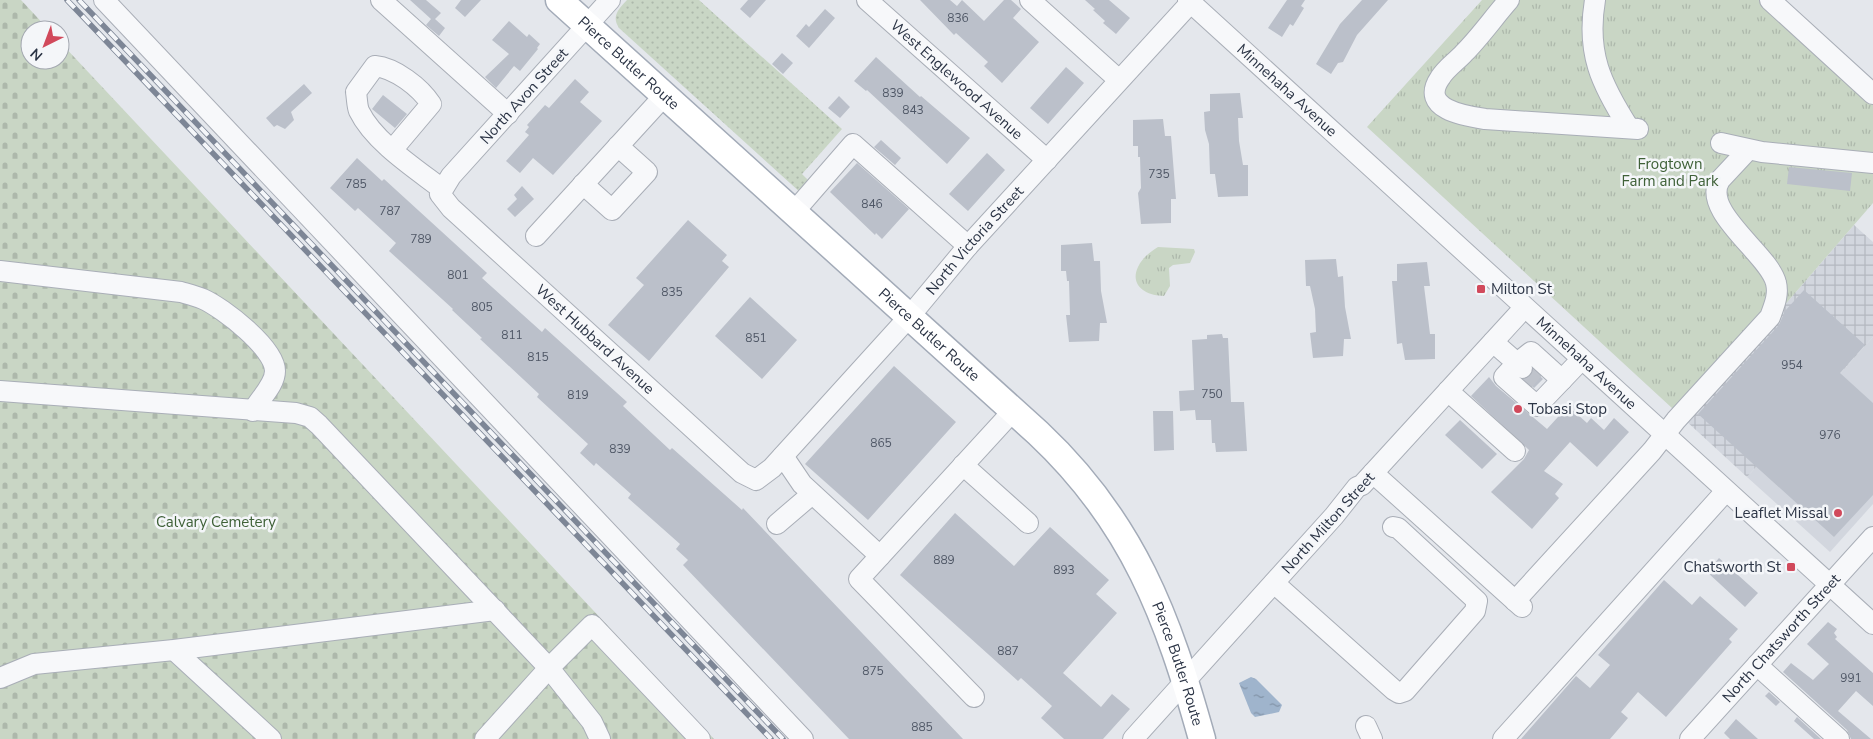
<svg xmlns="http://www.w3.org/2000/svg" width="1873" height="739" font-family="'Nunito Sans',sans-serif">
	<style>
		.built { fill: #d2d6de }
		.industrial { fill: url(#industrial-grid) }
		.grass { fill: url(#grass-dots) }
		.cemetery { fill: url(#cemetery-stones) }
		.park { fill: url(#park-tufts) }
		.water { fill: url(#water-ripples) }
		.building { fill: #bbc0ca }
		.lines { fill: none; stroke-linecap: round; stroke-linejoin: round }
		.minor-tunnel { stroke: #bfc3cb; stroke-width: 20; stroke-dasharray: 20 10; stroke-linecap: butt }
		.minor-casing { stroke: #a9aeb7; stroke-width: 22 }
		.major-casing { stroke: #a3abb8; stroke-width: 29 }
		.minor { stroke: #f7f8fa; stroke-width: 20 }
		.major { stroke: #fff; stroke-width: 26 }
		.rail-casing { stroke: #7d8696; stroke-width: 5.5 }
		.rail { stroke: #f4f6f9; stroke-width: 4; stroke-dasharray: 11; stroke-linecap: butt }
		.poi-dot { fill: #d1495b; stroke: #f4f6f9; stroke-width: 2 }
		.labels { text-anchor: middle; stroke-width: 5; stroke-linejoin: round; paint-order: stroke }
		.number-label { font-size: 12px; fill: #4f5766 }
		.street-label { font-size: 15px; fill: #2b3445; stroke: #f4f6f9 }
		.park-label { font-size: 15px; fill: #3f6138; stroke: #f4f6f9 }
		.poi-label { font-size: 15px; fill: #2b3445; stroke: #f4f6f9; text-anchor: start }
	</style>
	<defs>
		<pattern id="industrial-grid" width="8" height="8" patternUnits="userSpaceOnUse" patternTransform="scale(1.25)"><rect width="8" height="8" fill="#d2d6de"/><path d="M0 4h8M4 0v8" fill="none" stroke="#b4b8c0"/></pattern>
		<pattern id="grass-dots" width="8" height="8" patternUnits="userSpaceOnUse" patternTransform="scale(1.25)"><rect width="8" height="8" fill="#c9d6c5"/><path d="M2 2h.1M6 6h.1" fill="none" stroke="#adb8ab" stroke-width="1.8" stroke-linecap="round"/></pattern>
		<pattern id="cemetery-stones" width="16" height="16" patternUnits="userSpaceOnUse" patternTransform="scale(1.25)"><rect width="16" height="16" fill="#c9d6c5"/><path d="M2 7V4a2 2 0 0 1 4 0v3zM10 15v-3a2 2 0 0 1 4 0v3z" fill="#adb8ab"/></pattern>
		<pattern id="park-tufts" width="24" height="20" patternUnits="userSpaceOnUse" patternTransform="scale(1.25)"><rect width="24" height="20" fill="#c9d6c5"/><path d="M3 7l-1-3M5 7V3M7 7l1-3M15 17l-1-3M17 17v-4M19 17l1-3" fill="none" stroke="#adb8ab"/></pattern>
		<pattern id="water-ripples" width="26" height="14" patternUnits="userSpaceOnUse" patternTransform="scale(1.25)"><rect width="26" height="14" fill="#9fb4cc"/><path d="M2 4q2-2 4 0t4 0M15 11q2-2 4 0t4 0" fill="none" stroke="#8293a7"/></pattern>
	</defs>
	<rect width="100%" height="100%" fill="#e4e7ec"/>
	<path class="built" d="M1873,337V504L1830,552L1747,477Z"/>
	<path class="industrial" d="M1854,225L1873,242V337L1747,477L1685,420Z"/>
	<path class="grass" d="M627,0H699L842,129L802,174L811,183L801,193L619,28C611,16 619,9 627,0Z"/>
	<path class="cemetery" d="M0,0H21L49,30H30V60H60V42L714,739H0Z"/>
	<path class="park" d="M1482,0H1784L1873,81V203L1685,420L1367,127Z
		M1158,247L1194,249L1195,252L1190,263L1173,265L1169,268L1170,286L1164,296C1147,296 1129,286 1138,267C1142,258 1150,252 1158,247Z"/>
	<path class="water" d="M1251,677L1256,679L1282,705L1279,712L1255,717L1251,713L1239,683Z"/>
	<path class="building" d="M410,0H426L441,13L435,19L445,28L439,36L426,25L431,19Z
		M461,0H481L465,17L455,8Z
		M748,0H766L750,18L740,9Z
		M920,0H950L957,6L962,0L984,21L1004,0H1011L1021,9L1013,18L1039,42L1002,83L984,66L988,62L956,33L954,35Z
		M1085,0H1109L1130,18L1116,34L1103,23L1105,21L1093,10L1095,9Z
		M1287,0H1305L1301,6L1304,8L1293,26L1290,24L1282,37L1268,28Z
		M1362,0H1388L1357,35L1343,62L1338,63L1331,74L1316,64L1340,24Z
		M825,9L835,18L809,48L796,36L806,24L809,27Z
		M509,21L527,37L529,34L540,44L537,48L538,49L520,71L514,66L496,88L485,77L509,54L492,40Z
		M782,53L793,63L783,74L772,64Z
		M876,57L920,97L921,96L970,138L947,164L867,90L866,91L854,81Z
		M1066,67L1084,83L1048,124L1030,108Z
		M575,79L589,92L580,102L602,121L553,175L533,158L520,173L506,161L529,135L525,132L529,127L527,125L545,105L549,108Z
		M304,84L312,93L291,112L294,120L285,129L277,125L274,127L266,118Z
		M1240,93L1243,118H1238L1239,141L1243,165H1248V196L1218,197L1215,174H1210L1209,144L1205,130L1204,112L1210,111V94Z
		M383,95L407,114L395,128L372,109Z
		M839,96L850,107L840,118L828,108Z
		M1163,119L1165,136H1171L1176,199H1171V223L1141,224L1138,193L1141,188L1140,157H1138V146H1133V120Z
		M881,140L901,158L895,165L874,147Z
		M987,153L1005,170L968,211L949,194Z
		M357,158L382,181L384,179L487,273L482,278L542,332L545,328L627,402L623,406L670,450L672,448L742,510L743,508L963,739H849L683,565L688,560L676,549L680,544L628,498L631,494L596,463L594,466L580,453L588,444L537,397L539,394L480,339L482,338L452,310L453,309L389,251L396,243L358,208L355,211L330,188Z
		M857,163L909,209L882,239L876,233L875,235L830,192Z
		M1789,167L1852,173L1850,191L1787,184Z
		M522,186L534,199L515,217L507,209L517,199L514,195Z
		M688,220L727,255L722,261L729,267L649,361L608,325L644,285L636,278Z
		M1092,243L1094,261H1100L1101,291L1107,323H1100L1099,341L1069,342L1066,315H1070L1069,281H1067L1066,271H1061V245Z
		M1336,259L1338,277L1343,276L1345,307L1351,339H1344L1343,356L1313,358L1310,333L1316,332L1315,309L1310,286H1306L1305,260Z
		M1427,262L1430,286H1424L1430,334H1435V359L1405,360L1402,343L1397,344L1392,281H1397V264Z
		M1804,290L1865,345L1840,373L1873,403V495L1834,537L1698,414L1779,325L1785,311Z
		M750,297L797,340L762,379L715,336Z
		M1222,334L1223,338H1228L1231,402H1244L1247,451L1216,452L1215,443H1212L1211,420H1196L1195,410L1180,411L1179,391L1194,390L1192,340L1207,339V335Z
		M894,366L956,422L868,520L805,464Z
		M1534,370L1543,379L1534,388L1525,379L1531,376Z
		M1489,377L1496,386L1547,429L1568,406L1587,423L1591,418L1604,430L1614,418L1629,432L1597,467L1570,442L1544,471L1563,484L1555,494L1559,498L1532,529L1491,492L1524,459L1529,450L1471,396Z
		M1153,411H1173L1174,450L1154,451Z
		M1460,420L1497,454L1482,469L1445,435Z
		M955,513L1014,566L1050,527L1109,580L1096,594L1117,613L1063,673L1101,707L1112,694L1130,709L1103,739H1064L1041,718L1052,706L1021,678L1018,681L900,575Z
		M1719,558L1758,593L1745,607L1707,572Z
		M1664,580L1692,605L1700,596L1738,629L1729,639L1732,642L1666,717L1638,692L1621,712L1628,718L1610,739H1521L1576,676L1590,688L1610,665L1598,655Z
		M1828,622L1837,629L1834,633L1837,637L1835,639L1873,673V706L1856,691L1838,711L1871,739H1851L1847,730L1783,672L1791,663L1813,680L1829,664L1807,644Z
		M1769,692L1780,702L1776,706L1765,696Z
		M1797,717L1821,739H1814L1794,721Z
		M1736,719L1758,739H1730L1724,733Z"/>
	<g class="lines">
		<path class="minor-tunnel" d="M1522,368L1541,384"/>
		<defs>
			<g id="minor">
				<path d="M104,0L803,739"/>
				<path d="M381,0L508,114"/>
				<path id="s1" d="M610,0L451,176L440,194L451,208L742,473L756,480L772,468L909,317L968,246L1193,0"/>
				<path id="s2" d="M867,0L1047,160"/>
				<path d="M1030,0L1119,80"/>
				<path id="s3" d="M1188,0L1873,624"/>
				<path d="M1509,0C1494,17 1480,37 1464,53C1457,61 1446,68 1440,78C1419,109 1465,116 1485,119L1638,129"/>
				<path d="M1595,0C1586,53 1601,84 1629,128"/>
				<path d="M1770,0L1873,94"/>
				<path d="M1721,143L1762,152L1873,163"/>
				<path d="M393,149L431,104C420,87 395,68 375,66L356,92C357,98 357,106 359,111C374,142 416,169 442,189"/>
				<path d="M583,184L612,210L647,172L618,146"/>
				<path d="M793,213L853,144L968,246"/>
				<path d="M536,236L664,96"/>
				<path d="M0,271L181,292C188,294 196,296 203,299C223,308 275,348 275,371C275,385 260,398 253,411"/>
				<path d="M1493,342L1517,363L1504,377L1537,406L1581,360"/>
				<path d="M1522,368L1517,363L1531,352L1562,380"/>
				<path d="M0,391L296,413L310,417L319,425L549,668L592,722L600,739"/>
				<path d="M1448,391L1515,451"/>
				<path d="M783,456L802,484L880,556"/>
				<path d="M963,465L1028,523"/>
				<path d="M1373,473L1522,607"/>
				<path d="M777,524L812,494"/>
				<path d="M1274,583L1394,690L1399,693L1405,691L1475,611L1477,601L1398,528L1393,527"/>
				<path d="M1515,601L1652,451L1676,420L1770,317C1774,306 1779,295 1776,283C1770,255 1700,211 1720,180L1748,150"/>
				<path d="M174,650L271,739"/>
				<path d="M1757,665L1839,739"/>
				<path d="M0,678L34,664L174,650L495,610"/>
				<path d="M974,697L859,579L1013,411"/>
				<path d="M1366,726L1372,739"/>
				<path d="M485,739L549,668L592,625L700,739"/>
				<path d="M1133,739L1334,516L1357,487L1362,485L1524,308"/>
				<path d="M1503,739L1725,492"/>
				<path id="s4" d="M1690,739L1873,537"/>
			</g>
			<g id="major">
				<path id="s5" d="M559,0L1038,433C1133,522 1168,617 1202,739"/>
			</g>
		</defs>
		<use href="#minor" class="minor-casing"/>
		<use href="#major" class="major-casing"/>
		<use href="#minor" class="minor"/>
		<use href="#major" class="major"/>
		<defs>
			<path id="rail" d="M67,0L771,739
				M79,0L783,739"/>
		</defs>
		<use href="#rail" class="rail-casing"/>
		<use href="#rail" class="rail"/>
	</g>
	<g class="poi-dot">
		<rect x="1476" y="284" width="10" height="10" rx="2.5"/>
		<circle cx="1518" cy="409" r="5"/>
		<circle cx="1838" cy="513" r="5"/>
		<rect x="1786" y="562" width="10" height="10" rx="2.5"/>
	</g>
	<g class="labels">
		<g class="number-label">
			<text x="958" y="22">836</text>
			<text x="893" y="97">839</text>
			<text x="913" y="114">843</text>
			<text x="1159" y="178">735</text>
			<text x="356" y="188">785</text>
			<text x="872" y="208">846</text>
			<text x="390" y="215">787</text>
			<text x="421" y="243">789</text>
			<text x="458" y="279">801</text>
			<text x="672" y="296">835</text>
			<text x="482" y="311">805</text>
			<text x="512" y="339">811</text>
			<text x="756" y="342">851</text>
			<text x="538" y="361">815</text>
			<text x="1792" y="369">954</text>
			<text x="1212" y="398">750</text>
			<text x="578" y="399">819</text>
			<text x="1830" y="439">976</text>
			<text x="881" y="447">865</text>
			<text x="620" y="453">839</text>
			<text x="944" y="564">889</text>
			<text x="1064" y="574">893</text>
			<text x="1008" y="655">887</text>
			<text x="873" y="675">875</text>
			<text x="1851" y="682">991</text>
			<text x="922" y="731">885</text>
		</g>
		<g class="street-label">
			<text dy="5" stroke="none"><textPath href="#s5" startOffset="94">Pierce Butler Route</textPath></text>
			<text dy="5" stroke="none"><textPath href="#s2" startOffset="120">West Englewood Avenue</textPath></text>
			<text dy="5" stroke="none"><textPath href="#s3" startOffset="134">Minnehaha Avenue</textPath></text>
			<text transform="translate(524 96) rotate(-48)" y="5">North Avon Street</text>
			<text dy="5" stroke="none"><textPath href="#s1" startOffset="1010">North Victoria Street</textPath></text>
			<text dy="5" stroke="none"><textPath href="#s5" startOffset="499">Pierce Butler Route</textPath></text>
			<text dy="5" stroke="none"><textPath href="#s1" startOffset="471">West Hubbard Avenue</textPath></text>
			<text dy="5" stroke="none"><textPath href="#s3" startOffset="539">Minnehaha Avenue</textPath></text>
			<text transform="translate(1328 523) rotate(-48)" y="5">North Milton Street</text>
			<text dy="5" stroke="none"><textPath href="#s4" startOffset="136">North Chatsworth Street</textPath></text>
			<text dy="5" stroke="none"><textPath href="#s5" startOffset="919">Pierce Butler Route</textPath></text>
		</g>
		<g class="park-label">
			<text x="1670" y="169">Frogtown<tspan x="1670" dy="17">Farm and Park</tspan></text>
			<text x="216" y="527">Calvary Cemetery</text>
		</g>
		<g class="poi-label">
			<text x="1491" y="294">Milton St</text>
			<text x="1528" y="414">Tobasi Stop</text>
			<text x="1828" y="518" text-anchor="end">Leaflet Missal</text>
			<text x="1781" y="572" text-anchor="end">Chatsworth St</text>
		</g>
	</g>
	<g transform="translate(45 45) rotate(222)"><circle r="24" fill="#f4f6f9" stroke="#a4a8b1"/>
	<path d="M0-4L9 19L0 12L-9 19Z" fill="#d1495b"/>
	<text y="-8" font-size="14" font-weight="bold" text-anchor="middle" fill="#2b3445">N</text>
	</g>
</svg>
